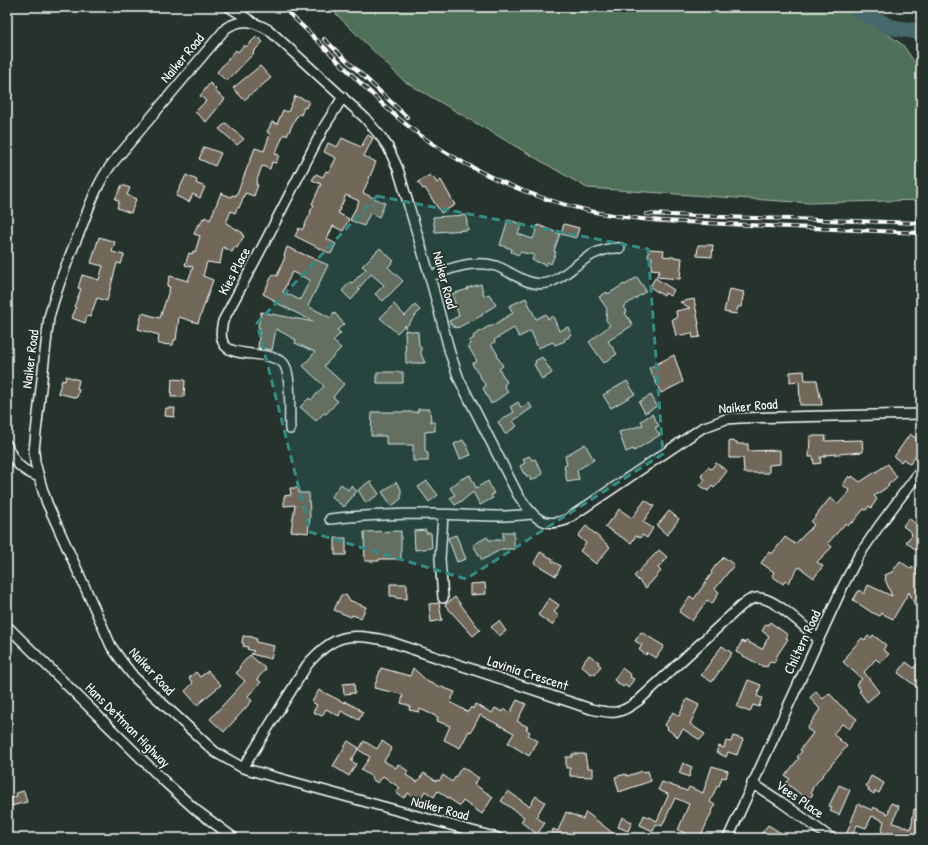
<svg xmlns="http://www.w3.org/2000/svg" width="928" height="845" font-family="'Patrick Hand',sans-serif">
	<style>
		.green { fill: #506f58; stroke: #a8b7ac }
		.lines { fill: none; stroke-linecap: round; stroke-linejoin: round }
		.river { stroke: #45676b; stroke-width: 16 }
		.building { fill: #71685a; stroke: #fff; fill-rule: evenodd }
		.minor-casing { stroke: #fff; stroke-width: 12 }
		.minor { stroke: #26332d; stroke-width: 9 }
		.rail-casing { stroke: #fff; stroke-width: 4 }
		.rail { stroke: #26332d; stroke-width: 2.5; stroke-dasharray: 8; stroke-linecap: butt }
		.marked { fill: #338b84; fill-opacity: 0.2; stroke: #338b84; stroke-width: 3; stroke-dasharray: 8 5; stroke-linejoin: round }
		.labels { text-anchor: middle; stroke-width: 3.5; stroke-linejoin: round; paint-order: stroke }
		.street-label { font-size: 14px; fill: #fff; stroke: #26332d }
	</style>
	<rect width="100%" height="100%" fill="#26332d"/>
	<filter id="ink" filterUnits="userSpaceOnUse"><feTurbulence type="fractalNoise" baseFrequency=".025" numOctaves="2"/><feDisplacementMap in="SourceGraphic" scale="8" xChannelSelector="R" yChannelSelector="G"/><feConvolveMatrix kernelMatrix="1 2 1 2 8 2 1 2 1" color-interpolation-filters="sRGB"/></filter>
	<g filter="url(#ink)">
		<path class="green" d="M329,7H848L903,45L921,72V200L810,203L587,188L404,81Z"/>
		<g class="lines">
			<path class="river" d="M854,7L890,27L921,32"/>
		</g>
		<path class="building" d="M257,36L263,42L253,52L254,53L228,80H225L217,72L236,50L238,52L244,45L246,47Z
			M260,66L271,78L244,100L233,88Z
			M210,83L216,89L215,91L225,99L206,122L195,112L206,101L200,96Z
			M295,96L309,101L306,108L304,107L301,115L299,114L297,117H296L287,136L284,134L275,154L279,155L276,163L272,162L270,169L262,166L257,180L256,185H258L254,196L245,193L239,208H237L235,213L231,211L226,223L243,233L242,235L244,236L237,248L235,247L232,252L223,247L220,264L207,262L203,276L213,280L198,323L179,317L176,340H174L173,345L158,344L159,335L138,329L142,313L160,318L170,287L167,286L170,276L188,281L193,267L185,265L189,253L192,254L193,251L195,252L200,236L194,234L198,224L200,225L203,218L204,219L205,217L210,220L221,193L231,197L232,195L236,196L255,148L264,151L270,134L267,132L272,122L277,124L283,110L288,112Z
			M226,123L244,139L237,145L219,129Z
			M368,135L373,138L364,156L376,162L363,193L385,203L379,217L370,213L364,226L350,220L359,201L346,195L338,213L349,219L343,231L333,226L327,239L336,244L331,254L295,236L299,228L302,230L311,213L310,212L314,205L312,204L321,184L312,180L316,174L323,177L326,171L329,172L336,158L324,152L328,143L337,147L342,138L361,147Z
			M204,147L221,153L215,166L199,159Z
			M186,175L197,180L196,183L205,187L200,198L193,194L189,202L176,196Z
			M430,175L432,178L433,177L437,183L441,180L455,205L441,213L425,188L423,189L418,182Z
			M122,185L130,188L127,195L136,199L131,213L117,208L119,201L115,199Z
			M466,215L468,230L435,232L433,217Z
			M508,220L522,224L518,234L533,239L538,225L560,234L554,251L556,252L551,264L547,262L546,265L532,260L534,255L520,252L519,255L511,252L512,249L500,245Z
			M564,224L579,228L576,238L561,234Z
			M99,237L115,242L112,252L124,255L121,264L117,263L107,301L97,298L90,317L87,316L85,323L72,318L76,308L74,307L81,289L78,288L82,275L99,280L103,266L91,263Z
			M698,245H713L712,257L697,256Z
			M287,247L328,265L308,306L331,318L334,312L344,324L337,330L341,333L333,341L341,348L324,366L344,384L333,397L338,401L326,414L324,413L316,421L300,407L309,398L311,400L324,386L303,366L315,352L295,343L296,340L276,329L272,350L258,348L260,328L258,327L261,312L314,322L273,301L274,300L263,294L273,274L277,276L285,257L284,256ZM292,272L310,280L300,300L283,292Z
			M380,248L394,261L388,267L403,281L383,301L375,294L384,285L371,274L358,289L360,290L351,300L342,291L350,282L352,283L366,269L362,266Z
			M649,249L664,250L663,256L682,258L680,279L656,277L660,270L651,269L652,257H648Z
			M637,277L645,289V292L623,307L627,312L625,313L633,325L608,341L617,354L604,363L589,342L610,325L606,320L607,309L599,297L607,292L608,294L624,284L625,285Z
			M655,278L674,290L670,296L665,293L664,296L650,287Z
			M481,284L484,296L489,294L496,305L482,314L483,315L457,328V327L455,328L454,326L453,327L449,321L459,316L452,294L468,289L467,288Z
			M729,289L744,292L741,307H738L736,314L724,312Z
			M526,298L536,319L546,314L548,319L553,316L559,331L568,327L571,334L569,336V337L564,340L565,341L555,345L553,342L538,348L531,331L519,337L514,328L494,340L495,342L491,344L498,355L497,356L503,366L499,369L507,382L504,385L508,392L491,404L483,388L486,386L472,364L477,361L468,346L471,344L469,341L474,338L473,336L489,326L490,327L513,313L509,306Z
			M694,299L699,324H698L700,337L693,338L692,333L676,336L672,319L677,318L676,311L690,308L680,302Z
			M394,304L405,316L415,305L420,310L405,328V325L397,333L380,318Z
			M405,330L418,332L419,347H421V354L425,363H406Z
			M674,355L683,382L661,393L649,368Z
			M542,357L552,373L542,380L534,364L536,363L535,361Z
			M804,371L805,380H817L820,397H821L822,405H800L799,381L790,382V372Z
			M377,372H403V383H377Z
			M66,376L79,380L77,389L79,390L77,398L58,393L62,380L65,381Z
			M172,379L185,380L184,397H171Z
			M627,381L635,394L611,408L603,395Z
			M651,395L657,406L645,413L639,402Z
			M518,402L521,408L529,403L532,408L513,421L517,426L505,434L498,422L514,412L510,407Z
			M166,408H175L174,417L165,416Z
			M418,409H430L431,422H435V431L425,432V452L428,453V461H413V445H386V436H371L372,412H418Z
			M652,414L659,426L655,428L660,435L634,451L633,449L626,452L619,432L643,425L641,421Z
			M910,434L921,442V447L910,464L903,459L901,462L894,457Z
			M810,436H826L825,441L862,440L863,452L825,455V457H820L821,463L814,464L813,457H809Z
			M463,440L465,444H466L471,455L460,459L454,444Z
			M729,441L737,442V444H748V451L780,450V464L769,465V473H744L743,458H729Z
			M585,444L594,460L577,470L579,480L567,482L564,466L567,465L565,456Z
			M529,456L532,460L535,459L543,474L531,481L529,476L527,477L525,473L524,474L520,466L525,463L523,459Z
			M716,463L727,471L714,488L712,486L708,491L700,486L705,479L701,476L708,467L711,469Z
			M888,464L897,477L888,485L889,486L874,496L877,499L871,508L869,506L866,510L864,509L852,523L851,522L848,526L845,524L828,543L832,547L817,562L823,566L814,578L799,567L788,583L785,581L783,584L772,576L774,572L761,563L769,552L772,554L785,537L795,544L814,525L811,522L830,498L838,504L840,502L850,491L843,485L849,476L851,478L852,476L860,482Z
			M470,475L476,488L488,481L494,494L491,495L493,498L480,505L473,492L461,502V501L455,505L450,498L455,495L450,488L461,479Z
			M370,481L379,494L366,503L358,490Z
			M427,481L438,495L429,502L418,487Z
			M396,482L401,489V499L392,506L382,492Z
			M341,484L348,490L351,486L357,491L344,507L331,497Z
			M290,488H299V493H309L310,517L308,533L291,531L295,505L284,506V496L291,495Z
			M645,500L654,506L643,522L653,528L647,538L642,535L640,538L636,536L631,543L605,527L610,520L611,521L619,509L632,518Z
			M669,511L679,519L667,535L657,526Z
			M909,518L921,529V554L906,542L912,535L911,534L912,533L903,526Z
			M586,526L610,547L596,564L580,551L586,543L578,536Z
			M426,530V533H431L432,548L415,550L414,531Z
			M401,531V559H379V561H365L364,532Z
			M503,532H514V549H502L482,560L473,545L487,537L489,540H503Z
			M456,535L466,559L457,562L448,538Z
			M335,538H346V555H335Z
			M659,550L667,557L658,568L661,571L646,588L634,576Z
			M540,552L553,559L552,561L561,566L556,576L534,563Z
			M724,557L734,565L715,589L719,592L712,604L707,600L692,621L679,612L690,596L694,599L712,573L711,572L716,565Z
			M900,561L911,569L912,566L921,573V606L916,608L909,592L893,619L881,613L880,616L871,612L853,600L859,590L864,594L868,585L892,596L885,579L886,578L885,575L892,572Z
			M485,583L486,594L470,595V584Z
			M390,584H407V599L396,598V596H390Z
			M341,595H346L349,600L366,607L361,618L352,615L351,617L334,610Z
			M455,597L480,630L473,636L445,605Z
			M549,598L559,605L554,612L559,616L552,625L538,615Z
			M439,603L442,620L431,622L429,604Z
			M499,621L506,631L499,636L491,627Z
			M770,622L788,635L786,638L788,639L778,654L774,663L770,661L767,667L765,666L764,667L736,652L742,641L745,643L746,641L762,649L769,636L762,631L766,624L768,625Z
			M641,632L664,646L656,658L647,653L646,655L639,650L642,645L635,641Z
			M873,635L886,645L883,650L889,654L881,663L876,659L864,672L879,692L867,702L859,691L861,690L856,684L862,679L843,662L847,658L846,656L862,638L865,640L868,636L871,638Z
			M243,636L253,637V638L257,639L256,642L274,646L271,659L251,654L254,651L247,649L248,647L243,646L244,644L242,643Z
			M722,646L732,653L712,682L701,675Z
			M250,655L266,669L257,679L261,682L248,696L252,701L224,732L210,719L245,681L236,673L240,669L239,667Z
			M589,655L599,662L598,664L601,666L595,675L592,673L591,674L581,666Z
			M921,658V690L898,673L906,662L914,668Z
			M381,668L410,676L413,668L428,682L455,692L450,702L468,712L471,707L473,709L475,704L492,713L495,708L503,712L504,709L510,713L517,700L526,704L517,721L528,727L526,729L530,732L528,735L538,741L529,756L508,743L514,733L480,715L471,732L469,731L460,748L444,740L450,726L437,721L438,717L420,709L419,712L409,710L410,706L401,703L403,696L400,694L374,688Z
			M622,668L631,675L630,677L634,679L628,688L625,685L623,687L614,680Z
			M208,671L221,685L197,705L185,691L193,683L189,678L196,672L200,677Z
			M748,680L761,685L757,696L762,698L759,707L753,705L750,712L737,707Z
			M354,683L355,693L344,694L343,684Z
			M319,690L345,703L344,701L359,709V710L363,712L359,720L341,711L339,716L326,709L322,716L313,712L317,705L312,702Z
			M816,691L823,699L829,693L841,706L857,719L849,729L842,724L833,734L847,746L813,787L811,792L813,794L808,800L786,783L790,779L785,776L799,758L797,757L802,751L800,750L813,733L807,729L820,709L810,698Z
			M687,699L699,705L690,724L705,734L700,740L683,729L678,737L667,729L668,728L665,725L673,712L679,716Z
			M733,736L743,739L737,755L728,752L726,757L716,752L719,746L724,748L726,741L731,742Z
			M348,741L359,748L351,761L356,764L349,776L333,766Z
			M364,741L377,749L382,741L392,748L384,761L396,768L398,764L408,771L406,775L417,782L424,773L436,781L437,780L439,781L443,775L452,782L462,767L479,778L474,784L493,797L482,814L463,801L460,806L438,791L434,797L425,791L419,801L408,793L404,798L396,793L400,788L383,776L378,783L371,779L372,777L361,770L370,757L359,750Z
			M572,754H585L587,766H588V768H593V777L570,776V768H566V757H572Z
			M683,763L692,767L689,777L679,773Z
			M712,766L728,771L726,778L722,777L719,786H717L710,802L715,805L700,838H697L678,830L689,804L675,798L662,826L656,824L653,831L640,825L644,815L657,821L668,796V794L658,790L662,782L687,791L689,787L703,793Z
			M643,771V772L648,771L651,781L619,792L615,777L626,774L627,776Z
			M871,776L884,783L879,793L875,791L874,794L868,790L869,788L866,786Z
			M839,785L850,790L839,815L830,811L832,807L829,806Z
			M24,791L27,802L7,807V800L17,796L16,793Z
			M508,791L529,806L536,796L545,802L536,817L545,823L537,834L521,822L524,817L501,801Z
			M891,803L899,806L893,823L911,829L914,809L921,810V838H880L884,821L872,816L866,828L857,825L851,838H845L858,804L872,810L873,807L888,814Z
			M566,812L583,819L586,812L619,838H550L553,829L558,831Z
			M622,817L632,822L628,831L618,827Z
			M768,825L789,838H766L761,834Z"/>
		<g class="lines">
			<defs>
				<path id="minor" d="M229,7L251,21
					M430,277C449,268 475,260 496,266C512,272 528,287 547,283C554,282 560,277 566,273C583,260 598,247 620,248
					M290,429C289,415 292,375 284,364C281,360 276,359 271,357C246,350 213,360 223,321L266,240L324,127L343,97
					M7,445C13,462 22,471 39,477
					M330,519C364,515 400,514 434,514C467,515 500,518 532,514
					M443,598L440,559L443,515
					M7,626L165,782L196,810L234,838
					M243,768L307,665C333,634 350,632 388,641L591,709C613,714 619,715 638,701L741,606C746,602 752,597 760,598C776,599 806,628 818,639
					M752,783L781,802L831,838
					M498,838L271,776L243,768L215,752L134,677L123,663L111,646L102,625L47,503L42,488L35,462L34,450L49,317C57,288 68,259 80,231C89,208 96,185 111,165L226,28C243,18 253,21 269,30L365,118L381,137L388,147L398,169L430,277L450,353L459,379L518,495C531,514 541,529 566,520L702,428L726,419L740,418L921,414
					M728,838L843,586L858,557L879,526L921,470"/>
			</defs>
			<use href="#minor" class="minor-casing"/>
			<use href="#minor" class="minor"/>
			<defs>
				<path id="rail" d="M282,7C322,43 358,83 398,118C452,163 522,196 590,211C614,216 638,219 662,221L921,233
					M324,39L407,117
					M646,214L722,217L921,223"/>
			</defs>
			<use href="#rail" class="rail-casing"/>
			<use href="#rail" class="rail"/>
		</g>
	</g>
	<path class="marked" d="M377,196L648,249L663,454L466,579L310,532L257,323Z"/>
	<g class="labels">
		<g class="street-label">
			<text transform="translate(182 58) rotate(-50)" y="5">Naiker Road</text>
			<text transform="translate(234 271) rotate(-62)" y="5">Kies Place</text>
			<text transform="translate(445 280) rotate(75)" y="5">Naiker Road</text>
			<text transform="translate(30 359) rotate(-83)" y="5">Naiker Road</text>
			<text transform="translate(748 406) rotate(-5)" y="5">Naiker Road</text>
			<text transform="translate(802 642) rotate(-65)" y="5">Chiltern Road</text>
			<text transform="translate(152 671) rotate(47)" y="5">Naiker Road</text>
			<text transform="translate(528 673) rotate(18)" y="5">Lavinia Crescent</text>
			<text transform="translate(128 725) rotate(45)" y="5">Hans Dettman Highway</text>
			<text transform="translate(800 799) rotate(35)" y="5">Vees Place</text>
			<text transform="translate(440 808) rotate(15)" y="5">Naiker Road</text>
		</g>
	</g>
	<rect width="928" height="845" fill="none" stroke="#26332d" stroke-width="24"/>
	<rect x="12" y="12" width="904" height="821" fill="none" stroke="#fff" stroke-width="1.5" filter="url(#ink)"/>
</svg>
